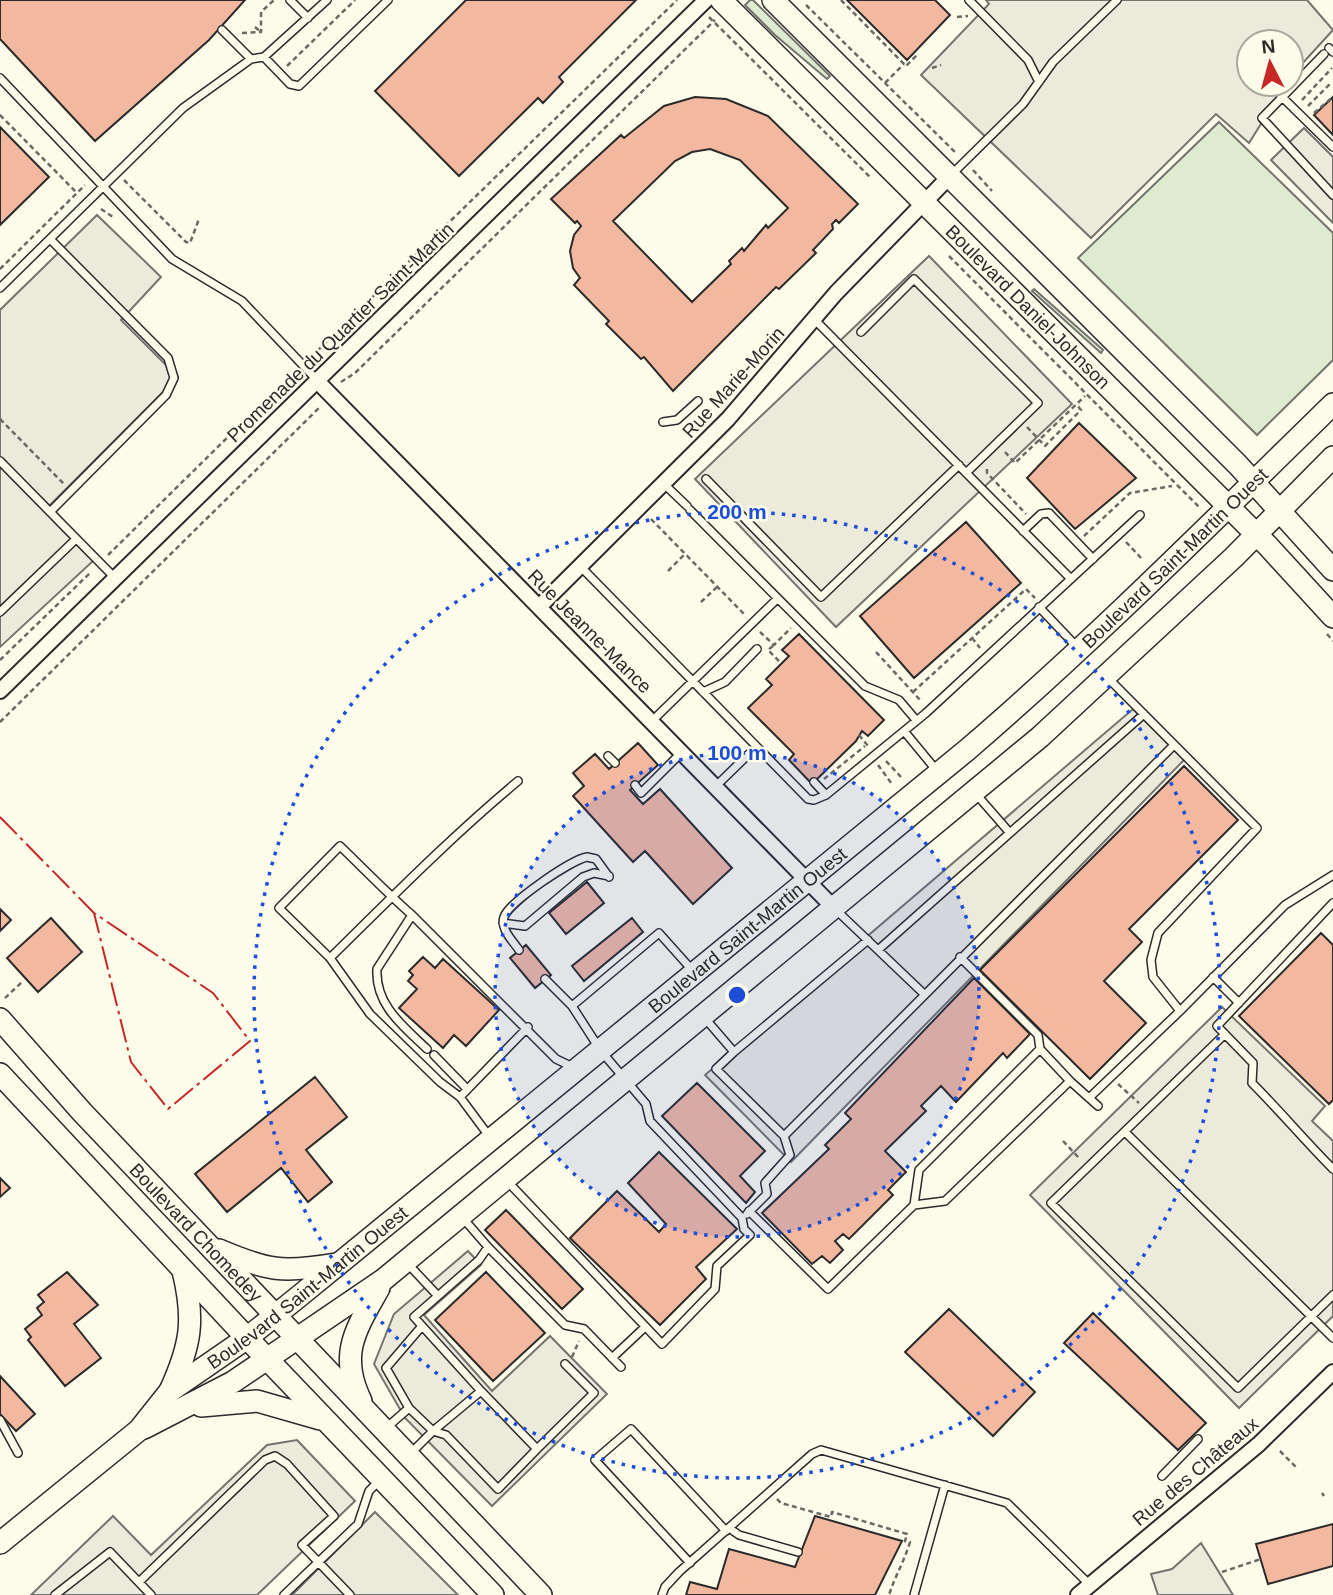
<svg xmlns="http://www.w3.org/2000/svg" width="1333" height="1595" font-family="Helvetica,sans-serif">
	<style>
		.green { fill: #deebd1; stroke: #74746e; stroke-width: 2 }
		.parking { fill: #eceadb; stroke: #74746e; stroke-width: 2 }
		.building { fill: #f2b8a0; stroke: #2b2b2b; stroke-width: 2; fill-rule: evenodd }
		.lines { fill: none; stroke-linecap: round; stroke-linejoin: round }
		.lane-casing { stroke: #2b2b2b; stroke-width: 10 }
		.street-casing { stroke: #2b2b2b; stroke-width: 18 }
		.secondary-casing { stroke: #2b2b2b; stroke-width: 24 }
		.path { stroke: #6a6964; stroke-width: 2.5; stroke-dasharray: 5 3.5; stroke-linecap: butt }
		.lane { stroke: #fdfbea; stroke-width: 7 }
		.street { stroke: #fdfbea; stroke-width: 14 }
		.secondary { stroke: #fdfbea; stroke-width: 21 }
		.power { stroke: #c62828; stroke-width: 2; stroke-dasharray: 24 5 3.5 5; stroke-linecap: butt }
		.ring { fill: none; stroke: #1d4ed8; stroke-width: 3.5; stroke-dasharray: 3.5 7 }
		.labels { text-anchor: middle; stroke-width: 5; stroke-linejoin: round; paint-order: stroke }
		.street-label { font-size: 19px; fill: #2b2b2b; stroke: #fdfbea }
		.centre { fill: #1d4ed8; stroke: #fdfbea; stroke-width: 3.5 }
		.ring-label { font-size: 21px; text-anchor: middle; font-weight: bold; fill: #1d4ed8; stroke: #fdfbea; stroke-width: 5; stroke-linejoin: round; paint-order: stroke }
	</style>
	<rect width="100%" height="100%" fill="#fdfbea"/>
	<path class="green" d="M750,0H753L830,76L827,79L775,35L745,5Z
		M1219,122L1333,233V360L1257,435L1078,258Z
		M1034,289L1103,350L1101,353L1032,291Z"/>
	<path class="parking" d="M986,0H1307L1333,30L1291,76V42H1249V84H1286L1249,143L1216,114L1091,238L921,75L989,4Z
		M1304,128L1333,157V223L1271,160Z
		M97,215L161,277L121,320L178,377L44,511L93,561L0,647V310Z
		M929,256L1072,404L836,627L695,479Z
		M1133,709L1184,760L791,1162L705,1075Z
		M1222,1007L1325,1106L1312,1121L1333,1141V1316L1239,1408L1030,1195Z
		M468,1251L481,1265L424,1315L492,1391L550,1336L607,1394L492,1506L405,1418L374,1364L394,1314Z
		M297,1440L355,1501L257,1595H31L113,1516L151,1555L267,1445Z
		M375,1512L458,1595H292Z
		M1201,1543L1233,1595H1158L1151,1574L1172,1569Z"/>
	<path class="building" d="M0,0H245L209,40L95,141L0,39Z
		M466,0H636L559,77L563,82L543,103L538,98L459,176L375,91Z
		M847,0H935L950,15L907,60Z
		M695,97L726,99L768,116L858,204L839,223L836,220L832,224L833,229L813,250L816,253L779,289L776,287L673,391L644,357L641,359L606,324L609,321L574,285L580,278L573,268L570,251L574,235L581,226L577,221L575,223L551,199L621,135L624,138L664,106ZM710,149L740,160L788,208L768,228L766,225L744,251L742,248L729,261L731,264L692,302L613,221L675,161L692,152Z
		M1333,97V135L1314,115Z
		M0,127L49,177L0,225Z
		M1079,423L1136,478L1075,529L1027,478Z
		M966,522L1021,583L914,678L860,616Z
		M799,634L884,720L868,736L862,731L856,741L812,784L789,760L794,754L748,708L772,685L766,679L789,656L782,650Z
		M638,743L658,765L630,790L643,804L660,789L732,868L693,904L645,851L633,862L573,796L584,786L573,773L595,754L609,769Z
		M1184,766L1238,820L1129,929L1142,942L1104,981L1146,1023L1090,1079L980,970Z
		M587,882L604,903L566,934L549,913Z
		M0,909L11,920L0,931Z
		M51,918L82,952L38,992L7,958Z
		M632,918L643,932L584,981L572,966Z
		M1321,933L1333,945V1100L1329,1104L1239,1016Z
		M526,945L551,975L535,988L510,958Z
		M423,957L435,968L443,959L499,1010L466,1046L454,1035L443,1048L399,1008L417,989L408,981L413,975L409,971Z
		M974,978L1030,1034L1007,1058L1003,1053L956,1102L941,1086L921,1106L926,1111L885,1151L906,1172L888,1190L893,1195L849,1239L843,1234L835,1241L843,1250L830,1263L822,1256L812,1264L762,1213L829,1149L825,1145L851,1119L845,1113Z
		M315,1077L347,1117L306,1150L332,1182L308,1202L281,1168L227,1212L195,1174Z
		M697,1083L765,1151L740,1176L755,1192L746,1203L662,1116Z
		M659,1152L737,1229L696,1267L706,1279L660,1325L570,1238L617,1191L659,1232L666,1224L628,1183Z
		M0,1178L10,1188L0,1197Z
		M506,1210L583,1289L562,1309L485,1230Z
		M67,1272L98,1305L74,1324L101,1358L65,1386L28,1340L31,1337L25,1329L42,1315L37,1308L44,1302L38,1295Z
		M486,1272L545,1333L493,1381L435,1320Z
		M949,1309L1035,1392L993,1436L905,1352Z
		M1093,1313L1206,1423L1178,1450L1064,1343Z
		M0,1376L35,1414L16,1431L0,1414Z
		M815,1516L902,1541L875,1595H686L690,1582L717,1589L729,1549L795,1567Z
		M1333,1524V1566L1268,1584L1256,1544Z"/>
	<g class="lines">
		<defs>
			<path id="lane" d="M290,0L308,18
				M969,0L1028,60L1039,82
				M222,30L251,59
				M1329,48L1333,52
				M1324,54L1262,118L1333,195
				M264,57L290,84L299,86L388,0
				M0,78L172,259L242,301L317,380
				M1281,96L1333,147
				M952,174L1023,104L1053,62L1117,0
				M0,288L183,108L251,59L264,57L327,0
				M814,319L1071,579
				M861,332L914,279L1038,403L967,472
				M663,422L677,420L698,401
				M0,461L115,578
				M706,479L821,597L959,465
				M664,484L687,506
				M690,510L865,686L899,700L916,720
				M50,512L166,395L174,378L168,358L50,239
				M1023,531L1041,514L1049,513L1093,559
				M580,566L808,799L814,800L826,795L926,713L1140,515
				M1039,607L1077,647
				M0,612L76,539
				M703,692L725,682L757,649
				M652,721L777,599
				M904,731L937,771
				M608,756L615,763
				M518,781C452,836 392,897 330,958L279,908L340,846C364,869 387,893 412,915L556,1059L575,1068
				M814,782L826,795
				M635,785L641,793L682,752
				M716,786L756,747
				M976,794L1010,833
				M1333,903L1217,1026L1253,1063L1252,1083C1280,1111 1305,1141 1333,1169
				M835,909L923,993
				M412,915L377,969C375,1005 403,1026 427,1049
				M503,923L525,926L583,877L594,873L609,876
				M519,950C513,941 500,929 504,917C509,902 571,860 587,857L596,859L609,877
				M878,950L1144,714
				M960,957L979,976
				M330,958L370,1014L440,1082L460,1097
				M1213,977L1239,1003
				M545,979L572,1006
				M1180,1011L1285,905L1333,875
				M703,1016L734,1052L868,940
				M1225,1034L1051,1203L1238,1388L1333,1295
				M734,1052L716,1069L784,1136L1174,745
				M434,1055L467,1089
				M1070,1081L1098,1106
				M1089,1098L1180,1011L1153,977L1151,960L1158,933L1257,828L1108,678
				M1125,1132L1333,1338
				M489,1136L460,1097L528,1027
				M507,1181L662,1344L715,1289L717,1266L750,1235L744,1229L742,1218L650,1121L646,1104L601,1051L572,1006L659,933L693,971
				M914,1205L919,1170L1040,1049
				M749,1211L828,1289L914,1205L945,1201L1070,1081L1040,1049L1038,1035L982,979
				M747,1214L767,1194L765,1183L790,1155L784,1136
				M488,1247L565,1325L584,1329L621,1367
				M408,1264L438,1296
				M612,1358L645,1327
				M409,1408L386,1368L422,1326
				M0,1420L18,1453
				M385,1429L409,1408L433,1431L411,1453
				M433,1431L481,1391L414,1317L479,1260L488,1247L462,1217
				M433,1431L446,1435L498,1489L537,1449L481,1391
				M537,1449L594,1393L565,1364
				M1162,1476L1198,1439
				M729,1528L739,1535L798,1552
				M690,1563L595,1460L631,1429L726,1531
				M139,1582L265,1460L275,1456L287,1464L334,1516L302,1545L350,1595
				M55,1595L110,1552L151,1595
				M284,1595L358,1524L369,1491L380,1480
				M662,1595L665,1587L679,1572L812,1454L821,1450L1007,1503L1090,1585
				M914,1595L945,1485"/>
			<path id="street" d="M317,381L834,908
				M539,607L728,419L836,293L949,177
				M0,691L706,0
				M1078,1595L1259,1444L1333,1372"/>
			<g id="secondary">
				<path id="s1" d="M721,0L1268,546L1333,617"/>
				<path d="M773,0L1238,465L1333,570"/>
				<path id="s2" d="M0,1019L82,1112L541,1595"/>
				<path d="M0,1074L247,1338L493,1595"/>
				<path d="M219,1250C268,1271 283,1273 336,1264"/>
				<path d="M170,1391C191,1345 195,1320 183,1271"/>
				<path d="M361,1401C338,1354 356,1329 379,1288"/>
				<path d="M201,1406L257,1401L320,1419"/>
				<path d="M144,1428L233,1382L383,1280L1040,737L1234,557L1333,457"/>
				<path id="s3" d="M0,1543L139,1430L170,1391L247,1338L297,1298L967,750C1095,640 1213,521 1333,404"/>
			</g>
		</defs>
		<use href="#lane" class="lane-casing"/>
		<use href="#street" class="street-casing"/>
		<use href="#secondary" class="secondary-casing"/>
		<path class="path" d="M841,0L906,66L918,54
			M806,5L956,153
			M709,17L871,178
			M957,17L968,16
			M255,27L261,32
			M242,33L261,32V12L274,0
			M287,66L355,0
			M932,68L941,65
			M885,83L904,64
			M1302,100L1332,68
			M1308,106L1331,83
			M1314,113L1333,97
			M0,115L77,193
			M973,170L992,191
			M124,180L186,242L190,243L199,219
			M101,209L113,217
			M949,256L1201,509
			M0,269L85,185
			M311,357L677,0
			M341,382L355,373L715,20
			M0,419L64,484
			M1027,427L1045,446L1081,410L1076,404
			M1005,452L1015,463L1085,396
			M987,469V473L1026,514
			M651,519L744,614
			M1084,536L1130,493L1172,486
			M1126,542L1143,560
			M108,555L293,373
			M668,571L685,554
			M701,602L718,586
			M760,632L774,645L791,628
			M1327,634L1333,641
			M972,638L980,648
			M773,646L768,650L781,663
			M876,652L921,701
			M0,660L91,572
			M913,692L1026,589L1035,598
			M0,722L321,406
			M859,735L868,746
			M886,761L901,777
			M878,765L892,784
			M824,779L865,746
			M5,998L22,982
			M1118,1084L1139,1103
			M1063,1141L1080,1159
			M572,1357L579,1341
			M1280,1451L1297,1468
			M1322,1493L1324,1496
			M777,1499L781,1503L831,1517L832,1512L907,1534L905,1541L910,1542C904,1562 895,1576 889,1595
			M1222,1572L1261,1559"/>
		<use href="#lane" class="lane"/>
		<use href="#street" class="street"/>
		<use href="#secondary" class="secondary"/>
		<path class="power" d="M0,817L94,913L213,993L250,1041L168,1109L131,1062L94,913"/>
	</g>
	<circle cx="737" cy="995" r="242" fill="#1d4ed8" fill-opacity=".12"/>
	<g class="ring">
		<circle cx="737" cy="995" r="242"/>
		<circle cx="737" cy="995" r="483"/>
	</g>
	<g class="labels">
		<g class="street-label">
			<text dy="7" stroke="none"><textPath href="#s1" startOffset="434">Boulevard Daniel-Johnson</textPath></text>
			<text transform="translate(340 332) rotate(-44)" y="7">Promenade du Quartier Saint-Martin</text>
			<text transform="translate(733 382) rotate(-48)" y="7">Rue Marie-Morin</text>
			<text dy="7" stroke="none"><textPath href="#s3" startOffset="1535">Boulevard Saint-Martin Ouest</textPath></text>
			<text transform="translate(590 631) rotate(45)" y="7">Rue Jeanne-Mance</text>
			<text dy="7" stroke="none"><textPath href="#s3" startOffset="968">Boulevard Saint-Martin Ouest</textPath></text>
			<text dy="7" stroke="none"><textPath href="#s2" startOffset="290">Boulevard Chomedey</textPath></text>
			<text dy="7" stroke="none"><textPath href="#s3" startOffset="401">Boulevard Saint-Martin Ouest</textPath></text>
			<text transform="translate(1195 1471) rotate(-40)" y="7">Rue des Châteaux</text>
		</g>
	</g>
	<circle cx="737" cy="995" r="10" class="centre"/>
	<g class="ring-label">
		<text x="737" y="519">200 m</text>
		<text x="737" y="760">100 m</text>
	</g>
	<g transform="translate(1270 63) rotate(354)"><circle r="33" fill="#fdfbea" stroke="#a9a89e" stroke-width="2"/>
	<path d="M0-5L12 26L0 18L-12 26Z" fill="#c62828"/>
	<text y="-10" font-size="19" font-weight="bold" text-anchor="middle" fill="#2b2b2b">N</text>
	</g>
</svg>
